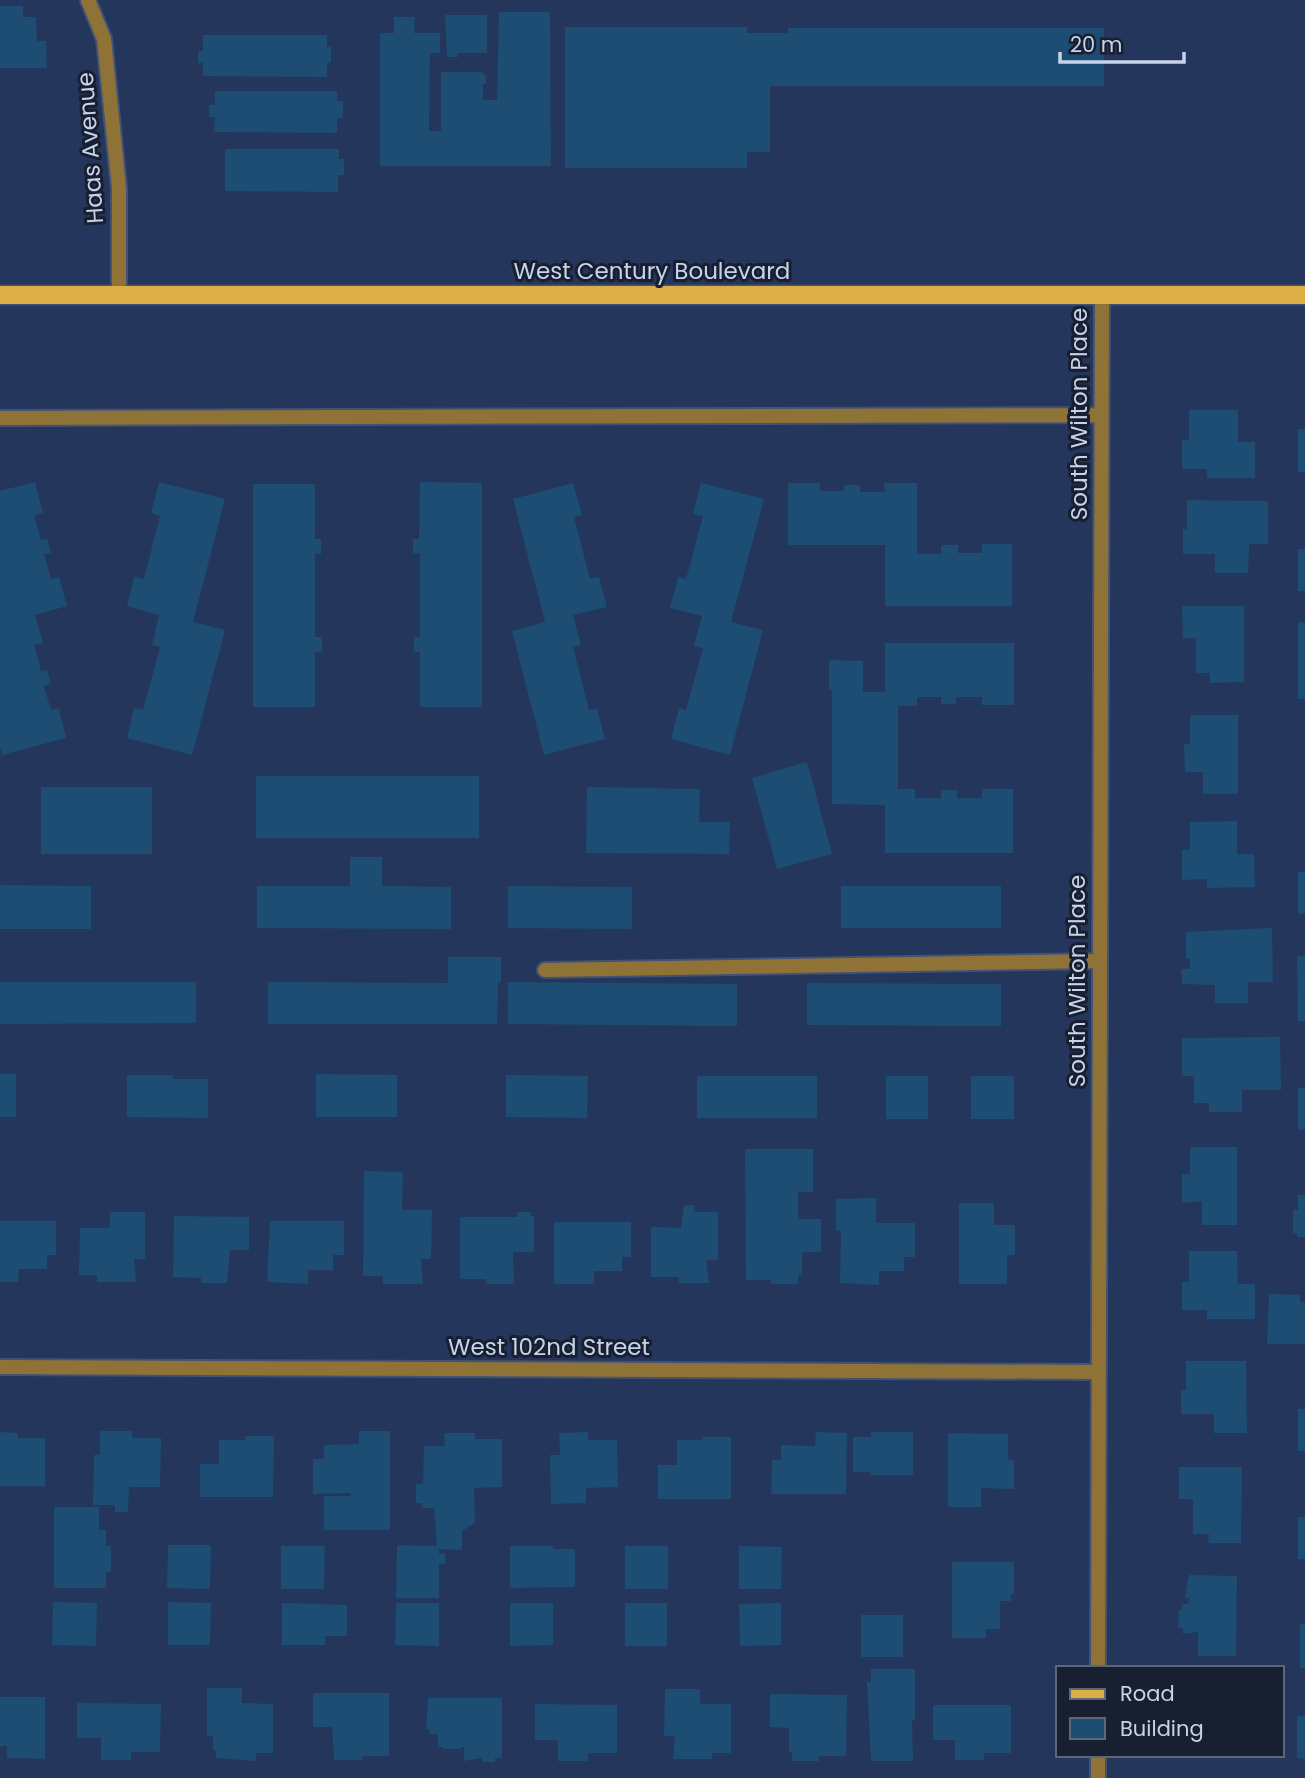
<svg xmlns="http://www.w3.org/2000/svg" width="1305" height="1778" font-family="Poppins,sans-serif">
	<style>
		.building { fill: #1d4d72 }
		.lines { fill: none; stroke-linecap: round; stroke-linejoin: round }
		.service-casing { stroke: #425276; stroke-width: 18 }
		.minor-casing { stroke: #425276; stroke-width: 18 }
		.primary-casing { stroke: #425276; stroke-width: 21 }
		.service { stroke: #8f7336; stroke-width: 14 }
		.minor { stroke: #8f7336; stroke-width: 14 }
		.primary { stroke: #dcae45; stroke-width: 18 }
		.labels { text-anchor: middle; stroke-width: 6; stroke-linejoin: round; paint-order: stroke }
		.street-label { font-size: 23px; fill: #c7d3ea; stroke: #171f30 }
	</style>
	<rect width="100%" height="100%" fill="#25365c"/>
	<path class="building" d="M0,6H23V17H36L37,41H46L47,68H0Z
		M499,12H550L551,166H380V33H394V17H415L414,33H440V53H430L429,131H441V72H483V75H486V84H483V100H497Z
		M445,15H487V53H458V57H447Z
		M565,27H747V33H788V28H1104V86H770V152H747V168H565Z
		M203,35H327V47H331V63H327V77L203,76V63H198V51H203Z
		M215,91H337V101H343V118H337V133L214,132L215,117H209V105H215Z
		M225,149H339V159H344V175H338V192L225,191Z
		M1189,410H1238V442H1255V478H1207V469H1182V440H1189Z
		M1298,429H1305V472H1298Z
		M35,482L43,513L34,515L41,540L47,539L51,553L44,554L51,579L59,577L67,606L35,615L43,643L34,645L41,671L47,670L51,684L44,686L51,710L59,708L66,738L2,755L0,747V491Z
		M159,482L225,499L193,622L225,630L192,755L127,738L134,708L143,710L160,647L152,645L159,615L127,606L134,577L144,579L160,516L151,513Z
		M420,482L482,483V707H420V652H414V637H420V553H413V539H419Z
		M573,483L582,515L574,517L590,579L599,577L607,607L573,615L581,645L573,647L589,710L597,709L605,739L544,755L512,631L545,622L513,499Z
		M701,483L764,499L731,622L763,630L730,755L671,739L679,708L686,710L703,648L694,646L702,616L670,608L678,577L686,579L703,516L693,514Z
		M788,483H820V491H844V485H860V492H885L884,483H917V554H941V545H958V553H982V544H1012V606H885V545H788Z
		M253,484H315V539H321V554H315V637H322V652H315V707H253Z
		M1187,500L1268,501V544H1249L1248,573H1215V554H1183V529H1187Z
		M1298,549H1305V591H1298Z
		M1182,606H1244V682L1210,683V673H1196V638H1183Z
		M1298,622H1305V699H1298Z
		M885,643H1014V705H982V697H956V704H941V697H917V706H898V789H915V798H941V790H957V798H982V789H1013V853H885V805L832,804V690H829V660L863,661V692H885Z
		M1190,715H1238V794H1203V772H1185L1184,744H1190Z
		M807,762L832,854L777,869L752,778Z
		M256,776H479V838H256Z
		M41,787H152V854H41Z
		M587,787L700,789L699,822H730L729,854L586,853Z
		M1237,821V854H1254L1255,887L1207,888V879L1182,880V850H1190V822Z
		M350,857H382V886L451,887V929L257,928V886H350Z
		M1298,872H1305V914H1298Z
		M0,885L91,886V929H0Z
		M508,886L632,887V929L508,928Z
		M841,886H1001V928H841Z
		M1272,928L1273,982H1248V1003H1215V985L1182,984L1181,969H1190V959H1186V932Z
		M1297,956H1305V1021H1298Z
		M448,957H501V983H498L497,1024H268V982L448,983Z
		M0,982H196V1023L0,1024Z
		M508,982L737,984V1026L508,1024Z
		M807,983L1001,984V1026L807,1025Z
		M1280,1037L1281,1090H1242V1112H1209V1103H1194V1076H1182V1038Z
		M0,1074H16V1117H0Z
		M316,1074L397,1075V1117H316Z
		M127,1075H173V1079H208V1118L127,1117Z
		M506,1075L588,1076L587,1118L506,1117Z
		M697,1076H817V1118H697Z
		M886,1076H928V1119H886Z
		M971,1076H1014V1119H971Z
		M1305,1087V1130H1298V1088Z
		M1190,1147H1237V1225H1202V1201L1182,1203V1174H1190Z
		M745,1149H813V1192H798V1219H821V1252H802V1275H798V1284H771V1280H746Z
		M364,1171L403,1172L402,1210H432L431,1259H421L423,1284H383V1276H363Z
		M1298,1195H1305V1237H1297V1233H1293V1210H1298Z
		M876,1198V1223H915V1257H904V1271H879V1285L840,1283L841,1231H836V1199Z
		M959,1203H994V1225H1015V1255H1007V1284H959Z
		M684,1205H694V1212H718V1260H706L709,1283H679V1277H651V1227L681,1228Z
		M110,1212H145V1259H134L136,1282H97V1275H79L80,1228H110Z
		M517,1212H531V1216H534V1252H513L514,1284H486V1279H460V1217H517Z
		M174,1216L249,1217V1250H230L227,1283H201V1278L173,1277Z
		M0,1221H56V1255H47V1269H19L18,1282H0Z
		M270,1221H344V1255H333V1270H308V1284L267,1282Z
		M554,1222H631V1257H622V1271H594V1284H554Z
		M1189,1251H1237L1238,1284H1255V1319H1207V1310H1182V1282H1189Z
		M1269,1294L1300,1295V1302H1305V1344H1267Z
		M1186,1361H1246L1247,1433H1214V1414H1181V1390H1186Z
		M1298,1409H1305V1451H1298Z
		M100,1431H132V1438H161L160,1487H129L128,1512H115V1505H93L94,1455H100Z
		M359,1431H390V1530H324V1496H351V1493L313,1494V1459H324V1445L359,1444Z
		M0,1432L18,1433V1438H45V1486H0Z
		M588,1432V1440H617L618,1487L586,1488V1503L551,1504L550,1455H560L559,1433Z
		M816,1432L847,1433L846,1494H771L772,1460H781V1445L815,1446Z
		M871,1432H913V1475H870V1472H853V1437H871Z
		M444,1433H475V1439H502V1487L474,1488L475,1523L462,1531V1550L439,1549V1554H445V1564H439V1598H396L397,1545L437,1546L434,1508H422V1503H416V1484H423L424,1446H445Z
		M948,1433L1008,1434V1460H1014V1489L981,1488V1507H948Z
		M245,1436H274L273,1497H200V1464H219V1440H245Z
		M702,1437H731V1499H658V1465H677V1440H702Z
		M1179,1467H1242L1241,1543H1208L1209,1534H1193V1499H1179Z
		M54,1507H99V1530H106V1546H111V1572H106V1588H54Z
		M1298,1517H1305V1559H1298Z
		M168,1545H211L210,1589L167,1588Z
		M281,1546H325L324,1589H281Z
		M510,1546H553V1549H575V1587L510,1588Z
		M625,1546H668V1589H625Z
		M739,1546L782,1547L781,1589H739Z
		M952,1562H1014V1594H1011V1601H1000V1629H986V1638H952Z
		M1189,1575L1237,1576L1236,1656H1198V1632L1183,1634V1628H1178L1179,1610H1182V1604H1188L1189,1598H1185Z
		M53,1602L97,1603L96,1646L52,1645Z
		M168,1602L211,1603L210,1645H168Z
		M282,1603L347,1605V1636H325V1645H282Z
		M396,1603H439V1646L395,1645Z
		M510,1603H553V1645L510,1646Z
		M625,1603H667V1646H625Z
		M781,1603V1645L740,1646L739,1604Z
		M861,1615H903V1657H861Z
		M1300,1624H1305V1668H1300Z
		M871,1669H915V1720H912L913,1761H871L867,1682H871Z
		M207,1688H242V1703L273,1704V1753H256V1761L216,1758V1750H213V1736H207Z
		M665,1689H700V1704H731V1753H712V1759H673L675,1736H664Z
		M313,1693H389V1756H362V1760H334L332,1727H313Z
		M770,1694L847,1695L846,1756H819V1761H792V1752H789V1728L770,1727Z
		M0,1697H45V1759L7,1758V1746H0Z
		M428,1698H502V1758H495V1762H482V1758L464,1761V1747H461V1749H443V1747H438V1734H429V1729H426Z
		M77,1703L161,1704L160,1752H131V1760H101V1738H77Z
		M535,1704L617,1705V1753H588V1761H558V1740H535Z
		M933,1705H1011V1753H984V1760H955V1740H933Z
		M1297,1716H1305V1759L1297,1758Z"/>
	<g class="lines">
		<defs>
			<path id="service" d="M545,970L1100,961"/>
			<path id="minor" d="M88,0L104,39L119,188V295
				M0,418L1101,415
				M0,1367L1099,1372
				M1098,1668L1102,295
				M1098,1778V1755"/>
			<path id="primary" d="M0,295H1305"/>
		</defs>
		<use href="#service" class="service-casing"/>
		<use href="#minor" class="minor-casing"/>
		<use href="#primary" class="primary-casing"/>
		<use href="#service" class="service"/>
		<use href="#minor" class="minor"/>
		<use href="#primary" class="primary"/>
	</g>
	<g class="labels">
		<g class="street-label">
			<text transform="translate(90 148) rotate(-94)" y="8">Haas Avenue</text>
			<text x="652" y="279">West Century Boulevard</text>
			<text transform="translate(1079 414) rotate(-90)" y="8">South Wilton Place</text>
			<text transform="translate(1077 981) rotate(-90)" y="8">South Wilton Place</text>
			<text x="549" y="1355">West 102nd Street</text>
		</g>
	</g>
	<rect x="1056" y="1666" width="228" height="91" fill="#171f30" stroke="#5d677a" stroke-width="2"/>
	<rect x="1070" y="1689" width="35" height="10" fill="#dcae45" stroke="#5d677a" stroke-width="2"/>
	<text x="1120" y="1701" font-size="21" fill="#c7d3ea">Road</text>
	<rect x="1070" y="1718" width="35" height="21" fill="#1d4d72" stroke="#5d677a" stroke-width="2"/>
	<text x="1120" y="1736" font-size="21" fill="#c7d3ea">Building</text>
	<path d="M1060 52v10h124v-10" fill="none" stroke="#c7d3ea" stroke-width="3.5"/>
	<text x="1070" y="52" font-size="21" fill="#c7d3ea" stroke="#171f30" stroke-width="5" paint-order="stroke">20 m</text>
</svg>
